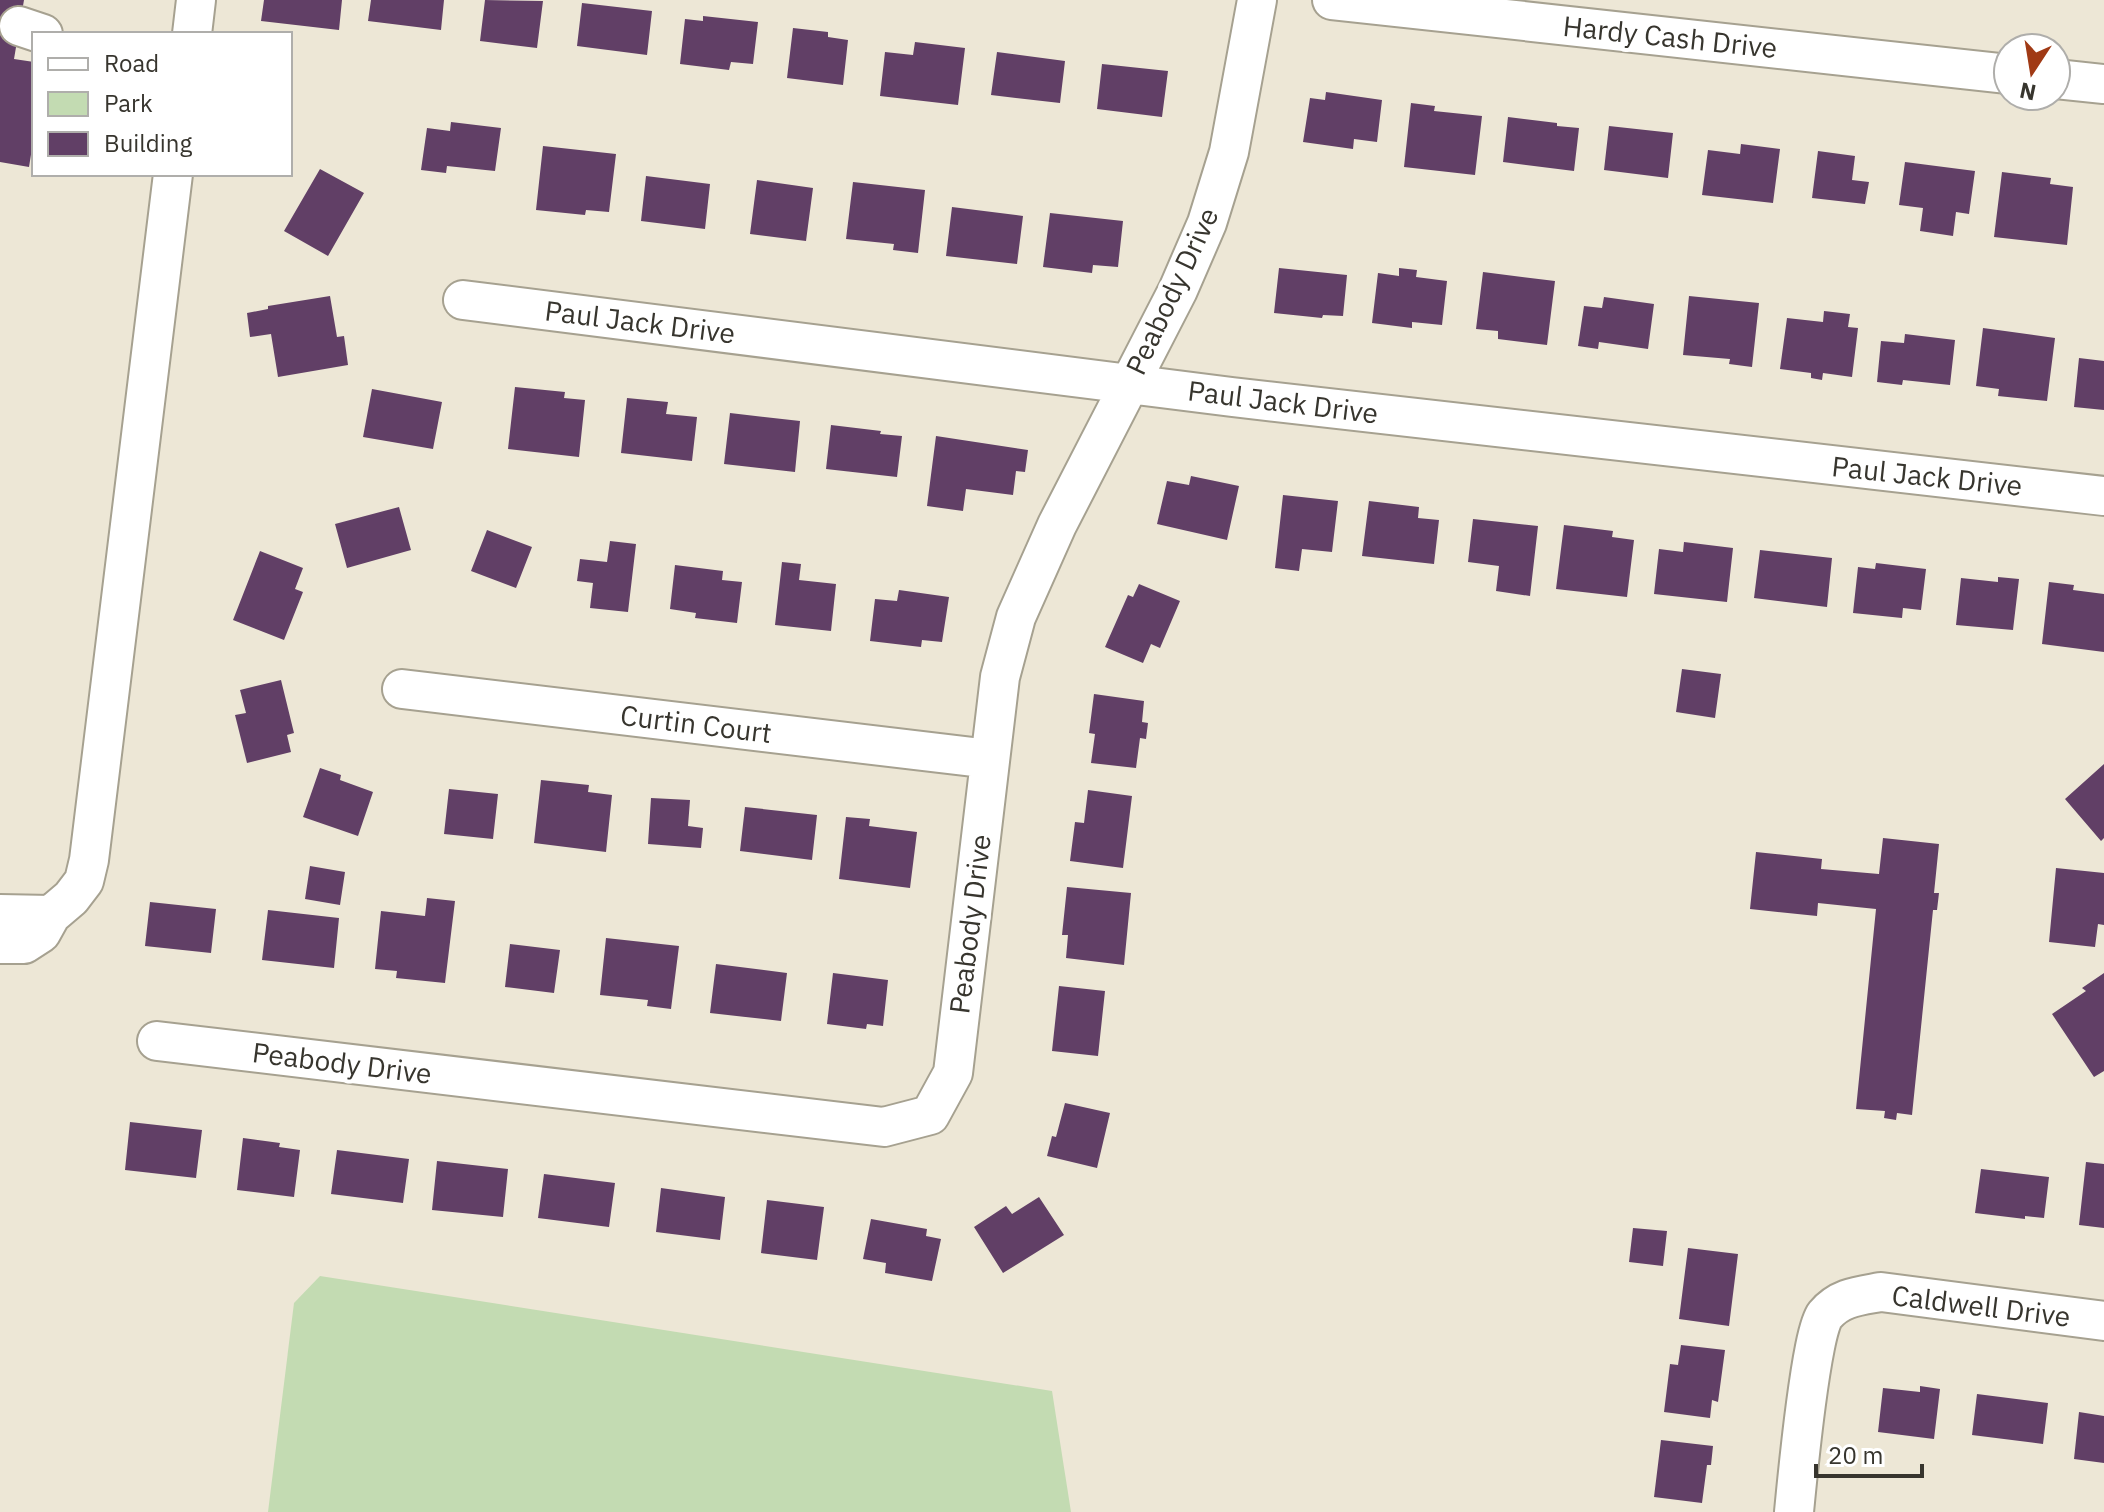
<svg xmlns="http://www.w3.org/2000/svg" width="2104" height="1512" font-family="'IBM Plex Sans',sans-serif">
	<style>
		.green { fill: #c3dbb2 }
		.building { fill: #613f66 }
		.lines { fill: none; stroke-linecap: round; stroke-linejoin: round }
		.minor-casing { stroke: #a6a190; stroke-width: 42 }
		.minor { stroke: #fff; stroke-width: 38 }
		.labels { text-anchor: middle; stroke-width: 8; stroke-linejoin: round; paint-order: stroke }
		.street-label { font-size: 28px; fill: #37352e; stroke: #fff }
	</style>
	<rect width="100%" height="100%" fill="#ede7d6"/>
	<path class="green" d="M320,1276L1052,1391L1071,1512H268L294,1303Z"/>
	<path class="building" d="M0,0H24L14,59L34,62V136L29,167L0,162Z
		M264,0H342L339,30L261,21Z
		M371,0H444L441,30L368,21Z
		M485,0L543,1L537,48L480,41Z
		M582,3L652,11L647,55L577,46Z
		M703,16L758,22L753,64L731,62L729,70L680,64L685,19L703,21Z
		M793,28L828,32V37L848,40L843,85L787,78Z
		M915,42L965,48L958,105L880,96L885,52L913,55Z
		M997,52L1065,61L1060,103L991,95Z
		M1102,64L1168,71L1162,117L1097,109Z
		M1326,92L1382,100L1377,142L1354,139L1353,149L1303,142L1310,98L1325,100Z
		M1411,103L1435,106L1434,111L1482,116L1475,175L1404,167Z
		M1508,117L1557,123V126L1579,128L1574,171L1503,162Z
		M451,122L501,128L495,171L447,166L446,173L421,170L427,128L450,131Z
		M1609,126L1673,133L1668,178L1604,170Z
		M1741,144L1780,149L1773,203L1702,195L1708,150L1740,154Z
		M543,146L616,154L609,212L586,210L585,215L536,210Z
		M1818,151L1855,156L1852,180L1869,182L1865,204L1812,198Z
		M1905,162L1975,171L1969,214L1956,212L1953,236L1920,231L1923,208L1899,205Z
		M320,169L364,193L328,256L284,231Z
		M2002,172L2051,178L2050,184L2073,187L2067,245L1994,237Z
		M646,176L710,184L705,229L641,221Z
		M757,180L813,188L806,241L750,234Z
		M853,182L925,190L918,253L893,250L894,244L846,239Z
		M952,207L1023,216L1017,264L946,256Z
		M1050,213L1123,221L1118,267L1093,265L1092,273L1043,267Z
		M1279,268L1347,275L1343,316L1323,315L1322,318L1274,313Z
		M1399,268L1417,270L1416,277L1447,281L1442,325L1412,322V328L1372,323L1378,273L1399,276Z
		M1483,272L1555,281L1547,345L1498,339V331L1476,329Z
		M330,296L337,337L344,336L348,365L278,377L271,334L250,337L247,313L268,309V306Z
		M1689,296L1759,303L1752,367L1729,364L1730,359L1683,355Z
		M1604,297L1654,304L1648,349L1599,342L1598,349L1578,346L1584,306L1602,308Z
		M1824,311L1850,314L1848,327L1858,328L1852,377L1823,373L1822,380L1811,378V373L1780,369L1787,318L1823,322Z
		M1983,328L2055,338L2047,401L1998,396L1999,389L1976,386Z
		M1905,334L1955,340L1950,385L1903,380L1902,385L1877,382L1881,341L1904,343Z
		M2079,358L2104,361V410L2074,407Z
		M515,387L565,392L564,398L585,400L579,457L508,449Z
		M372,389L442,402L433,449L363,437Z
		M627,398L668,402L666,414L697,417L692,461L621,453Z
		M730,413L800,421L795,472L724,464Z
		M831,425L881,431L880,434L902,436L897,477L826,469Z
		M936,436L1028,450L1025,472L1016,471L1013,495L966,489L963,511L927,506Z
		M1191,476L1239,486L1227,540L1157,524L1167,481L1189,485Z
		M1283,495L1338,501L1332,552L1302,549L1299,571L1275,568Z
		M1369,501L1419,507L1418,518L1439,520L1434,564L1362,556Z
		M399,507L411,550L347,568L335,524Z
		M1473,519L1538,526L1530,596L1496,591L1499,566L1468,562Z
		M1564,525L1613,531L1612,537L1634,540L1627,597L1556,589Z
		M487,530L532,547L516,588L471,571Z
		M610,541L636,544L628,612L590,608L593,583L577,581L580,559L607,562Z
		M1684,542L1733,548L1727,602L1654,594L1659,549L1683,552Z
		M1760,550L1832,558L1827,607L1754,598Z
		M260,551L303,568L295,589L303,592L284,640L233,620Z
		M782,562L801,564L799,580L836,584L831,631L775,625Z
		M1876,563L1926,569L1921,610L1903,608L1902,618L1853,613L1858,567L1875,569Z
		M675,565L723,571L722,580L742,582L737,623L695,618L696,613L670,609Z
		M1998,577L2019,579L2013,630L1956,625L1961,578L1998,582Z
		M2049,582L2074,585L2073,590L2104,594V652L2042,644Z
		M1139,584L1180,601L1160,648L1151,644L1143,663L1105,647L1128,595L1133,597Z
		M899,590L949,597L942,642L922,640L921,647L870,641L875,599L897,601Z
		M1682,669L1721,674L1715,718L1676,712Z
		M281,680L294,733L287,735L291,752L247,763L235,715L246,713L240,690Z
		M1094,694L1144,701L1142,722L1148,723L1146,739L1140,738L1136,768L1091,763L1095,734L1089,733Z
		M2104,764V838L2101,841L2065,799Z
		M320,768L341,775L340,780L373,792L358,836L303,817Z
		M541,780L589,785L588,792L612,795L606,852L534,843Z
		M449,789L498,794L493,839L444,834Z
		M1088,790L1132,796L1123,868L1070,861L1075,822L1084,823Z
		M651,798L690,800L688,826L703,828L701,848L648,844Z
		M745,807L817,815L812,860L740,851Z
		M846,817L870,819L869,826L917,832L910,888L839,879Z
		M1883,838L1939,844L1934,893H1939L1937,910H1933L1912,1115L1897,1113L1896,1120L1884,1118L1885,1111L1856,1109L1876,909L1818,903L1817,916L1750,909L1756,852L1822,859L1821,869L1879,874Z
		M310,866L345,872L340,905L305,899Z
		M2056,868L2104,873V925L2098,924L2095,947L2049,942Z
		M1067,887L1131,893L1124,965L1066,958L1068,935H1062Z
		M427,898L455,901L445,983L396,978L397,971L375,969L381,911L425,916Z
		M150,902L216,909L211,953L145,946Z
		M268,910L339,918L334,968L262,960Z
		M606,938L679,946L671,1009L647,1006L648,1000L600,995Z
		M510,944L560,950L554,993L505,987Z
		M716,964L787,973L781,1021L710,1013Z
		M833,973L888,980L883,1026L867,1024L866,1029L827,1024Z
		M2104,973V1071L2094,1077L2052,1014L2086,991L2082,988Z
		M1059,986L1105,991L1098,1056L1052,1051Z
		M1065,1103L1110,1113L1097,1168L1047,1156L1052,1136L1056,1137Z
		M130,1122L202,1130L196,1178L125,1170Z
		M243,1138L280,1143L279,1147L300,1150L294,1197L237,1190Z
		M337,1150L409,1159L403,1203L331,1194Z
		M437,1161L508,1169L503,1217L432,1210Z
		M2086,1162L2104,1164V1228L2079,1225Z
		M1981,1169L2049,1177L2044,1218L2025,1216V1219L1975,1213Z
		M544,1174L615,1183L609,1227L538,1218Z
		M661,1188L725,1197L720,1240L656,1232Z
		M1039,1197L1064,1235L1003,1273L974,1227L1006,1206L1012,1214Z
		M767,1200L824,1207L817,1260L761,1253Z
		M871,1219L927,1229L926,1236L941,1239L932,1281L885,1273L886,1263L863,1259Z
		M1633,1228L1667,1231L1663,1266L1629,1262Z
		M1688,1248L1738,1254L1729,1326L1679,1319Z
		M1681,1345L1725,1350L1718,1402L1712,1400L1710,1418L1664,1412L1670,1364L1678,1365Z
		M1920,1386L1940,1389L1934,1439L1878,1432L1883,1388L1920,1392Z
		M1977,1394L2048,1403L2043,1444L1972,1435Z
		M2079,1412L2104,1416V1463L2074,1459Z
		M1661,1440L1713,1446L1711,1465H1707L1702,1503L1654,1497Z"/>
	<g class="lines">
		<defs>
			<path id="minor" d="M1332,0L2008,74
				M19,26L43,34
				M192,34L196,0
				M2056,79L2104,84
				M463,300L1232,397L2104,496
				M402,689L990,759
				M0,914L51,915
				M0,944H24L41,933L51,915L71,898L84,881L89,860L173,174
				M157,1041L884,1127L930,1115L953,1073L1000,677L1016,617L1057,525L1178,290L1207,223L1229,152L1257,0
				M1794,1512C1797,1481 1811,1332 1825,1315C1840,1297 1859,1296 1881,1292L2104,1321"/>
		</defs>
		<use href="#minor" class="minor-casing"/>
		<use href="#minor" class="minor"/>
	</g>
	<g class="labels">
		<g class="street-label">
			<text transform="translate(1670 37) rotate(6)" y="10">Hardy Cash Drive</text>
			<text transform="translate(1172 291) rotate(-65)" y="10">Peabody Drive</text>
			<text transform="translate(640 322) rotate(7)" y="10">Paul Jack Drive</text>
			<text transform="translate(1283 402) rotate(7)" y="10">Paul Jack Drive</text>
			<text transform="translate(1927 476) rotate(6)" y="10">Paul Jack Drive</text>
			<text transform="translate(696 724) rotate(7)" y="10">Curtin Court</text>
			<text transform="translate(970 924) rotate(-83)" y="10">Peabody Drive</text>
			<text transform="translate(342 1063) rotate(7)" y="10">Peabody Drive</text>
			<text transform="translate(1981 1306) rotate(7)" y="10">Caldwell Drive</text>
		</g>
	</g>
	<rect x="32" y="32" width="260" height="144" fill="#ffffff" stroke="#afaeab" stroke-width="2"/>
	<rect x="48" y="58" width="40" height="12" fill="#ffffff" stroke="#afaeab" stroke-width="2"/>
	<text x="104" y="72" font-size="24" fill="#37352e">Road</text>
	<rect x="48" y="92" width="40" height="24" fill="#c3dbb2" stroke="#afaeab" stroke-width="2"/>
	<text x="104" y="112" font-size="24" fill="#37352e">Park</text>
	<rect x="48" y="132" width="40" height="24" fill="#613f66" stroke="#afaeab" stroke-width="2"/>
	<text x="104" y="152" font-size="24" fill="#37352e">Building</text>
	<g transform="translate(2032 72) rotate(192)"><circle r="38" fill="#ffffff" stroke="#afaeab" stroke-width="2"/>
	<path d="M0-6L14 30L0 20L-14 30Z" fill="#a03a15"/>
	<text y="-12" font-size="22" font-weight="bold" text-anchor="middle" fill="#37352e">N</text>
	</g>
	<path d="M1816 1464v12h106v-12" fill="none" stroke="#37352e" stroke-width="4"/>
	<text x="1828" y="1464" font-size="24" fill="#37352e" stroke="#ffffff" stroke-width="6" paint-order="stroke">20 m</text>
</svg>
